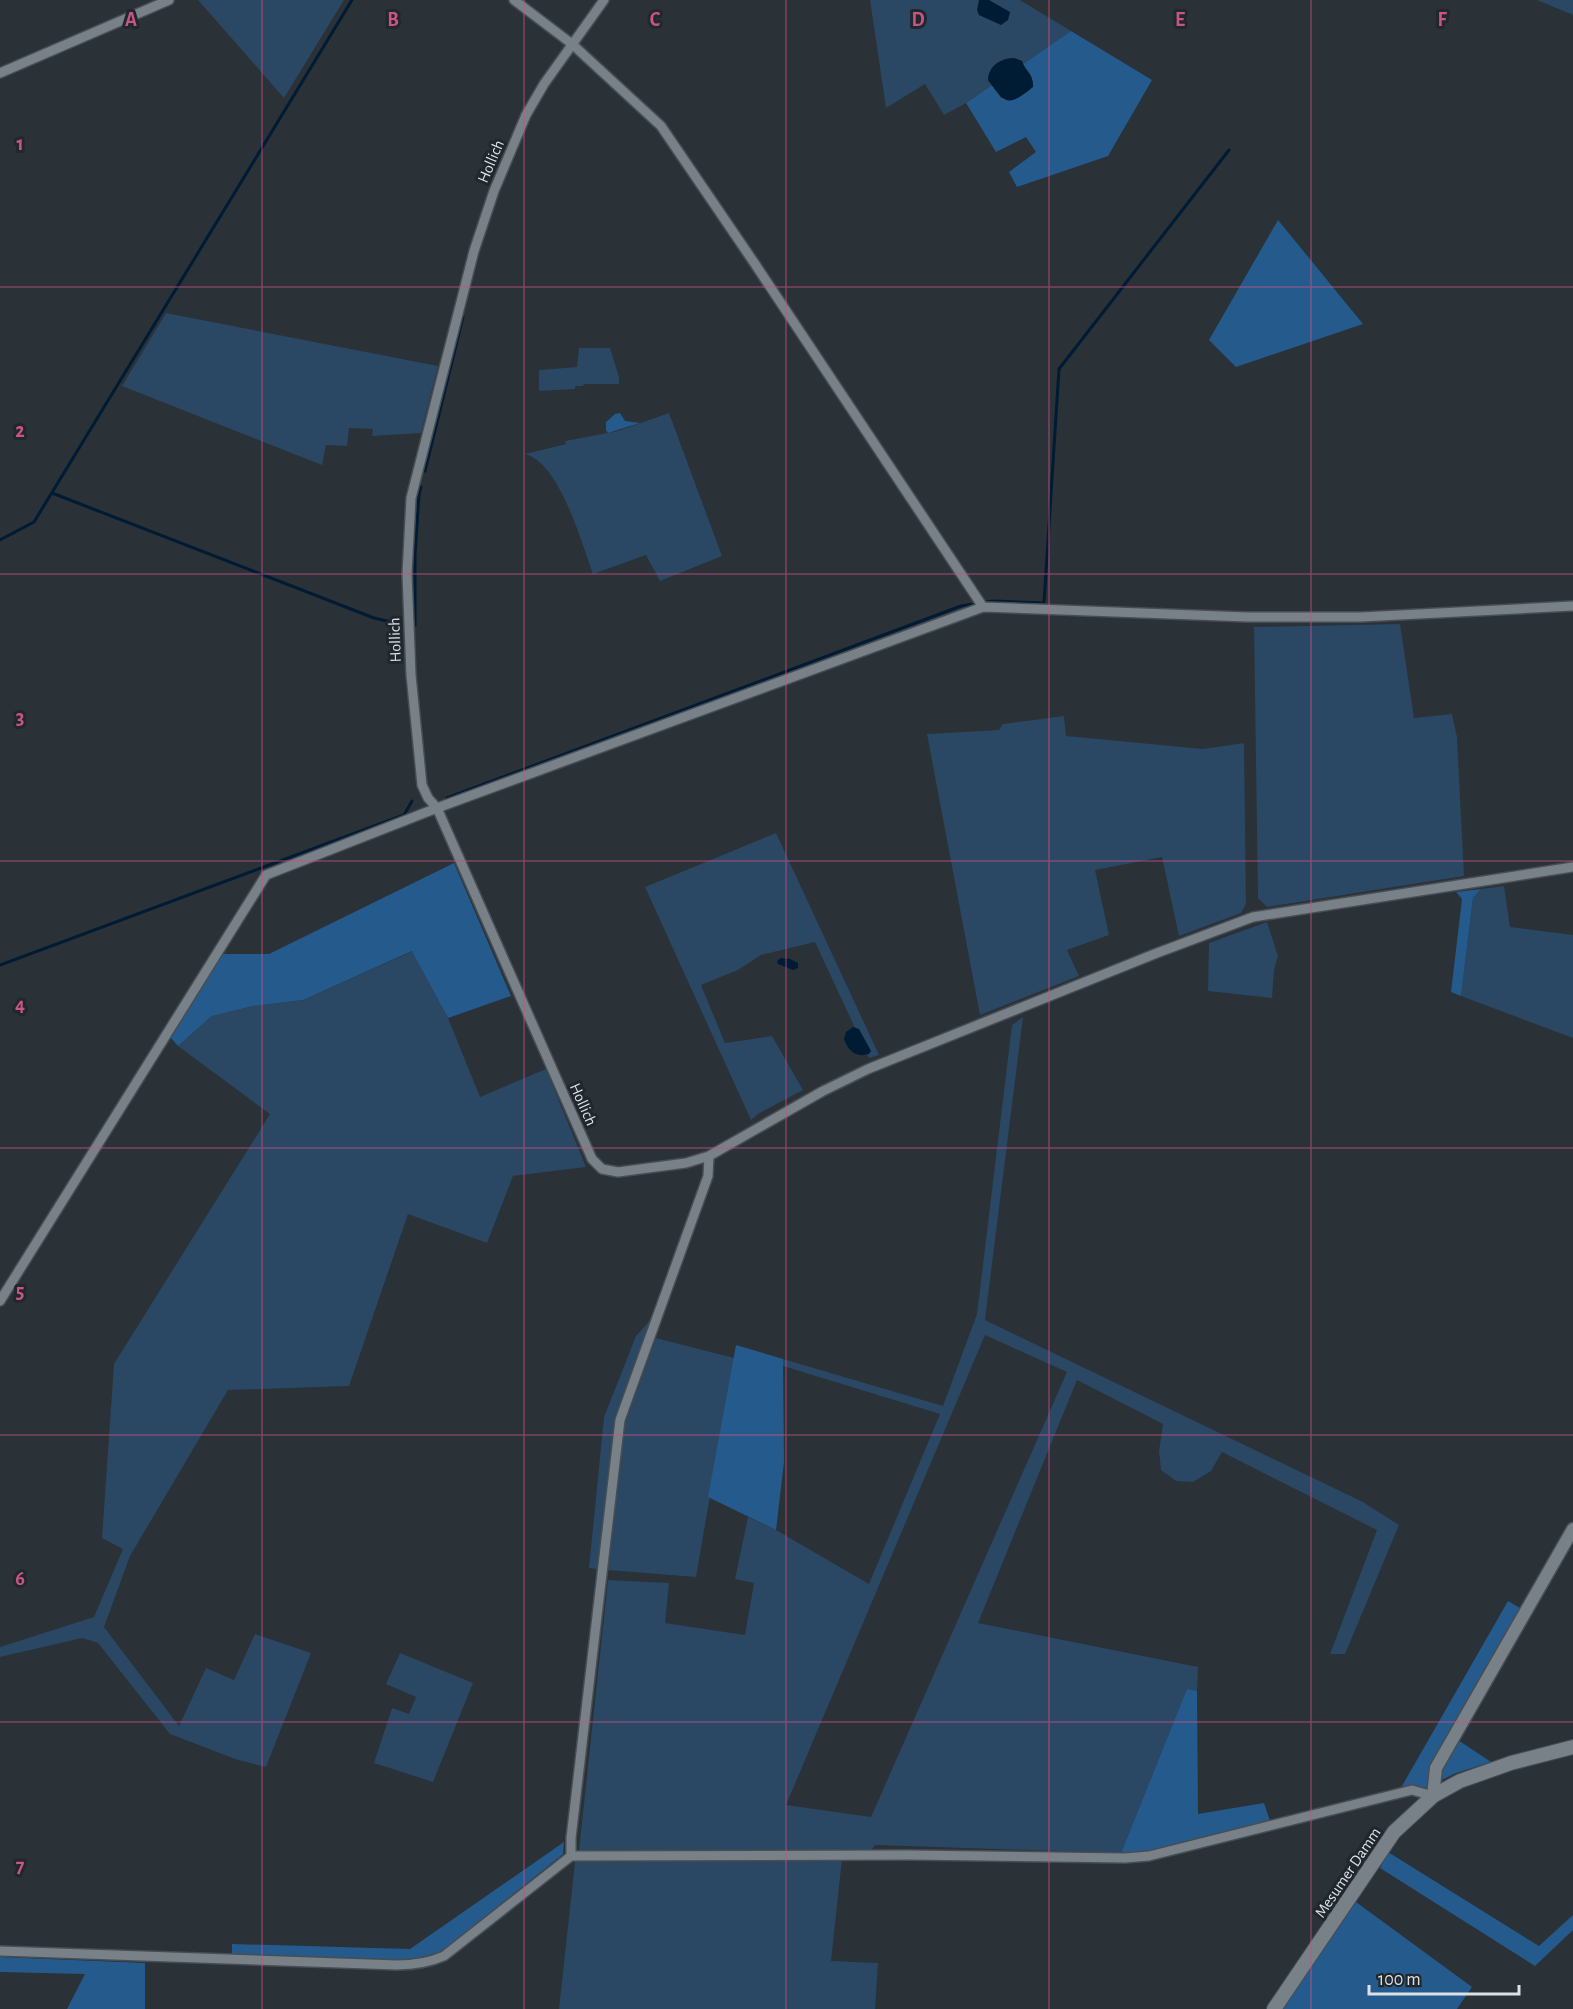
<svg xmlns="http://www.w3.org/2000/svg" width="1573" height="2009" font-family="'Alegreya Sans',sans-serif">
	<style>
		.green { fill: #2a4763; fill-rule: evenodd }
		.forest { fill: #245b8c }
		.water { fill: #001b34 }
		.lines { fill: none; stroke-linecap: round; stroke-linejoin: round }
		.stream { stroke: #001b34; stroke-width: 3 }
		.minor-casing { stroke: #484d53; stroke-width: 12 }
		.tertiary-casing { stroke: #484d53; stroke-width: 15 }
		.secondary-casing { stroke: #484d53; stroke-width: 16 }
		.minor { stroke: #788088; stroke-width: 9 }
		.tertiary { stroke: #788088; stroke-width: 12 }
		.secondary { stroke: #788088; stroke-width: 14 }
		.grid { fill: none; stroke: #ca5485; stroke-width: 1.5; stroke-opacity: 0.55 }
		.labels { text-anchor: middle; stroke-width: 6; stroke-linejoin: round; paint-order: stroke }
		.street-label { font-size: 16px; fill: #dde1e6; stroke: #20272d }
		.grid-label { font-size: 20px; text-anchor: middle; font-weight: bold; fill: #ca5485; stroke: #20272d; stroke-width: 6; stroke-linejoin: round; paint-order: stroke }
	</style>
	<rect width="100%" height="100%" fill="#2a3137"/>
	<path class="green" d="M198,0H344L284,98Z
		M870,0H1020L1071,31L1023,64L1022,61L1014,58L1004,59L988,80L992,85L966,103L944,115L925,84L886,108Z
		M1537,0H1573V15Z
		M166,313L438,366L421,433L372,436L373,429L349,428L347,446L326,445L322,465L122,386Z
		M579,348H610L619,377V384H584L583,386H575V389L539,391V370L577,367Z
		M669,413L722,556L660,581L646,555L593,574C581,542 560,463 525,454L566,444L565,441L618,431Z
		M1400,624L1414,718L1452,714L1457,737L1464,876L1267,907L1258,898L1254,627Z
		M1064,716L1066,736L1203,749L1244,743L1246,904L1241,913L1179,936L1162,857L1095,870L1109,935L1067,950L1079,976L980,1015L927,734L999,730L1003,724Z
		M776,833L879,1055L869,1058L815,942L761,955L738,970L701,985L725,1043L772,1036L803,1090L758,1114L751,1120L645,887Z
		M1504,886L1510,927L1573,935V1038L1461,996L1473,898L1481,889Z
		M1267,922L1278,956L1274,970L1272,998L1208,991L1209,943Z
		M413,951L448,1018L480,1097L546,1069L586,1167L513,1176L487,1243L408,1214L349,1386L228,1390L130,1556L104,1627L179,1726L206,1668L234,1680L255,1634L311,1653L266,1767L235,1759L170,1734L98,1643L82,1638L0,1657V1647L94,1617L123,1549L102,1538L114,1364L270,1114L178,1046L212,1016L253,1006L303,1000Z
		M1023,1017L985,1320L1363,1502L1399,1525L1345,1654H1330L1377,1530L1222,1452L1211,1471L1193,1482L1176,1481L1161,1470L1159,1451L1163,1424L1077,1380L978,1623L1198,1667L1197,1691L1187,1690L1121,1853L875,1845L871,1851L579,1850L608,1580L669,1583L665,1623L745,1635L754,1583L735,1579L748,1517L776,1530L869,1584L940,1414L783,1366V1359L943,1406L977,1314L1012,1025ZM985,1335L1067,1372L871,1817L786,1805Z
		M652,1318L615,1421L597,1569L589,1568L604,1417L636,1336Z
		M656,1338L734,1358L696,1577L608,1570L625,1423Z
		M400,1653L473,1683L433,1782L374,1763L392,1708L409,1714L416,1697L386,1684Z
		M842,1859L831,1961L878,1963L875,2009H559L575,1862Z"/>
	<path class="forest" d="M1071,31L1152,80L1108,156L1017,187L1009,172L1036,152L1026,137L996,152L966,103L992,85L1001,98C1014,96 1039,95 1031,76C1029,71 1025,69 1023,64Z
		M1278,220L1363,324L1236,367L1209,340Z
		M620,413L625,421L640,423L608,433L606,430V422L615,414Z
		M454,863L511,996L448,1018L412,951L303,1000L253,1006L212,1016L178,1046L171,1038L221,954H269Z
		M1481,889L1473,898L1461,996L1451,992L1462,899L1456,892Z
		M736,1345L783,1359L784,1462L776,1530L708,1497Z
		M1508,1601L1520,1608L1449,1734L1491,1762L1456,1773L1405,1798L1401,1788L1406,1779Z
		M1187,1689L1197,1691L1198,1814L1264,1803L1270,1821L1154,1851L1121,1853Z
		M564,1842L563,1854L441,1952L410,1960L232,1954V1944L410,1949Z
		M1388,1852L1539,1946L1573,1915V1930L1535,1966L1380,1868Z
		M1356,1902L1472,1987L1457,2009H1283Z
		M0,1957L145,1963V2009H67L85,1974L0,1972Z"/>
	<path class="water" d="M979,0H989L1010,12L1008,20L1001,25L979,15L977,10Z
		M1014,58L1022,61C1025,71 1034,75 1033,87C1008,107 1006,105 988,80C989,65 1000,59 1014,58Z
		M781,958L790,959L798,963V968L793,970L778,964L777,961Z
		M853,1027L859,1029L871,1051L869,1054C856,1058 848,1051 844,1039L846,1032Z"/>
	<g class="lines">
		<path class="stream" d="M425,471L463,317
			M52,493L374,618L400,624
			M0,540L34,522L352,0
			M415,625V555L419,494L421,487
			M447,798L961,606L993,601L1044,603L1059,369L1229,150
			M0,965L404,815L412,801"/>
		<defs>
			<path id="minor" d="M514,0L572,44L661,126L755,264L983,607
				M604,0L544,84L526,115L494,191L474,251L411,498L407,574L411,675L422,785L428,798L437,808L592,1159L602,1169L618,1172L686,1163L709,1156
				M0,73L169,0
				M0,1301L266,875L437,808L983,607L1247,617H1361L1573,606
				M571,1856L909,1855L1125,1858L1149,1856L1412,1790L1433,1796
				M0,1951L397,1965C414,1965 428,1963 444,1956L571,1856V1838L620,1420L708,1176L709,1156L823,1091L868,1069L1157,953L1253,917L1573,867"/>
			<path id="tertiary" d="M1433,1796L1436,1768L1573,1529"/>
			<path id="secondary" d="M1274,2009L1394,1832L1433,1796L1460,1781L1511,1763L1573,1747"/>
		</defs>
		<use href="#minor" class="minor-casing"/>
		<use href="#tertiary" class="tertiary-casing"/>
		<use href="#secondary" class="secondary-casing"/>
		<use href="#minor" class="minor"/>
		<use href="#tertiary" class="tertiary"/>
		<use href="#secondary" class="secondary"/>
	</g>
	<path class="grid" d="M262,0V2009M524,0V2009M786,0V2009M1049,0V2009M1311,0V2009M0,287H1573M0,574H1573M0,861H1573M0,1148H1573M0,1435H1573M0,1722H1573"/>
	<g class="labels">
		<g class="street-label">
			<text transform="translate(490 161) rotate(-67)" y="6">Hollich</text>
			<text transform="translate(394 640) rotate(-92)" y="6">Hollich</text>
			<text transform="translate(584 1104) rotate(66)" y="6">Hollich</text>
			<text transform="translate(1347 1872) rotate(-56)" y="6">Mesumer Damm</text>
		</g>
	</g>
	<g class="grid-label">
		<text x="131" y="26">A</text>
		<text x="393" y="26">B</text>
		<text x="655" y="26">C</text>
		<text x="918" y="26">D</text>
		<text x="1180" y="26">E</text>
		<text x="1442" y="26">F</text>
		<text x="20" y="150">1</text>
		<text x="20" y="437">2</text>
		<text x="20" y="724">3</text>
		<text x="20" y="1011">4</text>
		<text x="20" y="1298">5</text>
		<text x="20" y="1585">6</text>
		<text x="20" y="1872">7</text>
	</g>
	<path d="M1369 1985v9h150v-9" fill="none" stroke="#dde1e6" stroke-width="3"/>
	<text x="1378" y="1985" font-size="18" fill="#dde1e6" stroke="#20272d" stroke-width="4.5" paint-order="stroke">100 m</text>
</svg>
